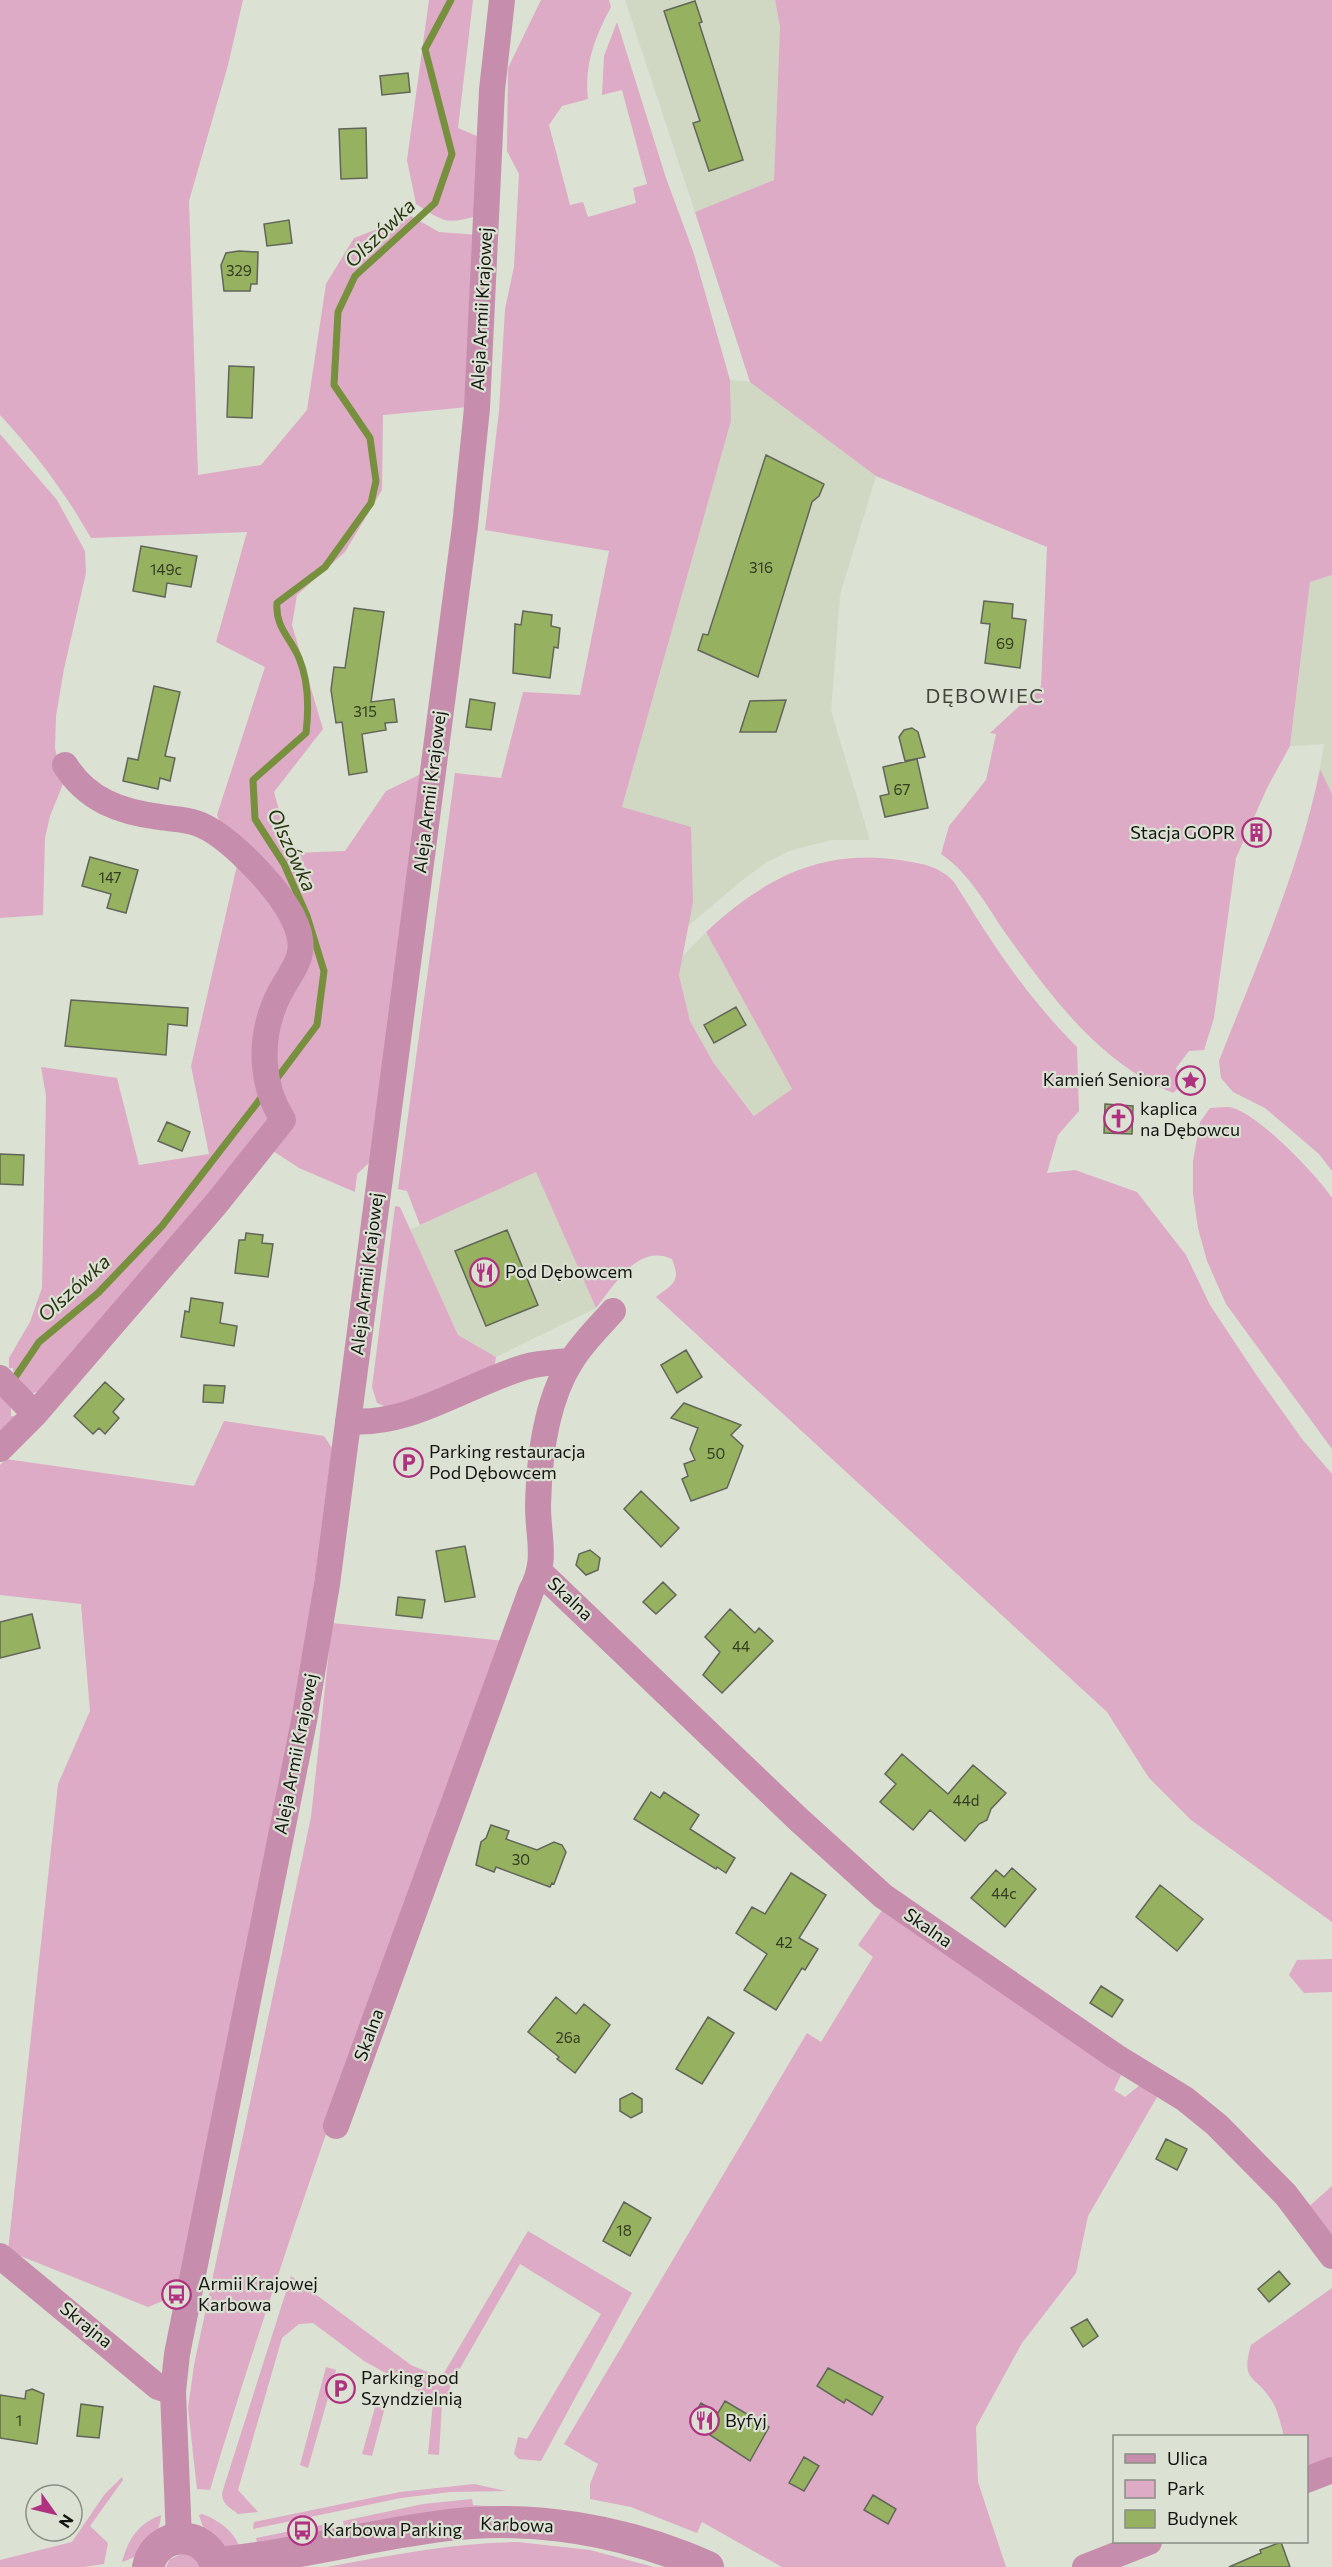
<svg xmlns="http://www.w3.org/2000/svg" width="1332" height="2567" font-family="Commissioner,sans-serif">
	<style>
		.built { fill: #d0d8c3 }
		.green { fill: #ddabc5 }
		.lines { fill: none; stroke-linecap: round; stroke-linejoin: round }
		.stream { stroke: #77903e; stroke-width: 7 }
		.building { fill: #96b15f; stroke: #62665a; stroke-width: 1.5 }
		.minor { stroke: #c68eac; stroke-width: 26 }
		.tertiary { stroke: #c68eac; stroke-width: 32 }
		.labels { text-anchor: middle; stroke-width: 4.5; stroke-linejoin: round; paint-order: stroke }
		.number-label { font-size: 15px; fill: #343c24 }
		.street-label { font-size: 18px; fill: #141511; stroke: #dbe1d3 }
		.poi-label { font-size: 18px; fill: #141511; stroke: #dbe1d3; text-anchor: start }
		.water-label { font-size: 20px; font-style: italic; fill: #2b3512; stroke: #dbe1d3 }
		.neighbourhood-label { font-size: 20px; letter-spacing: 1.5px; fill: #42463a; stroke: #dbe1d3 }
	</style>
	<rect width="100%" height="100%" fill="#dbe1d3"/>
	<path class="built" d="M625,0H775L780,27L774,180L695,212Z
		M730,380L750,382L876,476L840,595L831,711L870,840H831L789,851L767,862L740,882L687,927L693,902L622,807L731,421Z
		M1332,575V794L1320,769L1324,744L1290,746L1310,582Z
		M706,932L792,1089L755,1116L713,1062L690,1021L679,975L682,957Z
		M536,1171L596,1308L496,1357L458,1335L410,1230Z"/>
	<path class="green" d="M0,0H243L228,65L189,201L198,475L261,465L307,410L326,284L354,238L411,216L439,232L479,235L468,407L383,415L382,490L345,552L297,595L292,625L323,729L274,792L291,853L345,851L386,791L423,773L372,1160L357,1174L355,1192L299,1168L267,1147L290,1121L269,1044L306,953L225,834L217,815L265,667L216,642L247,532L91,538C64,491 37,455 0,415Z
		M429,0H473L458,128L479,137L477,216C445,225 443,221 416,204L407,160Z
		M541,0H609L611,7C595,37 584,64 588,99L562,106L549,125L570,205L583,202L588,217L636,203L633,188L647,184L622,90L602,95L604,56L617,22L666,178L694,254L730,380L731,421L622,807L691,827L693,902L679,975L690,1021L713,1062L754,1116L792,1089L706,932C763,879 821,848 900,860C922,864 938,865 954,882C992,943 1025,995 1077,1047L1079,1111L1058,1135L1047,1173L1075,1170L1137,1192L1186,1255L1210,1305L1255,1373L1302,1439L1332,1474V1922L1191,1820L1149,1778L1107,1712L656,1297C674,1283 681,1282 672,1259C637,1243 615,1285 596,1308L536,1172L420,1225L407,1191L398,1189L455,773L501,778L523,692L580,695L609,551L485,530L499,411L505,309L514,267L519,174L507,151L508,68Z
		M775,0H1332V575L1310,582L1290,746L1267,788L1236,858L1214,1018L1204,1050L1189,1051L1176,1068L1183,1084L1173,1093C1099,1063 1049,994 1004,931C985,903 969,873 941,854L949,826L986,780L996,734L990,733L1041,686L1047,547L876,476L750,382L695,212L774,180L780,27Z
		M0,434L57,500L85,551L86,573L64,669L56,716L55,748L63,784L50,816L45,838L43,915L0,918Z
		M1320,769L1332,794V1171L1319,1154L1265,1108L1233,1092L1221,1078L1219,1061C1256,966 1300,869 1320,769Z
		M238,861L278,903L294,939L271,997L276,1120L41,1391L29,1394L30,1390C21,1386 13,1378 13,1368H9V1358L30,1322L42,1288L46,1096L41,1067L117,1078L139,1165L209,1154L191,1066Z
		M1210,1108C1217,1108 1227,1106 1233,1108C1260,1116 1317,1175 1332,1198V1449L1226,1304L1207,1261L1198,1228L1193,1193V1161L1200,1122Z
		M395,1206L400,1207L458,1335L496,1357L494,1371L396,1411L377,1403L372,1387Z
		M0,1393L11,1406V1416H16L0,1440Z
		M224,1421L324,1436L332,1448L300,1689L177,2295L148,2307L8,2251L58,1784L90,1711L81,1604L0,1595V1465L6,1459L194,1486Z
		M332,1623L505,1641C401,1923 296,2203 210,2490L197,2489L188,2408L194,2365L311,1817Z
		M883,1909L1122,2073L1114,2090L1125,2097L1140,2085L1157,2097L1088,2216L1076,2273L1022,2343L976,2427L978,2482L1006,2567H782L702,2522L697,2533L631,2507L590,2499V2484L598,2464L564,2444L807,2033L821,2042L873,1957L858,1945Z
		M1332,1959V1992L1304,1993L1289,1975L1297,1960Z
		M1332,2186V2246L1305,2210Z
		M528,2231L632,2293L541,2461L519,2459L514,2454L518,2437L527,2439L601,2314L520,2264L451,2384L446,2401L420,2392L364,2361L313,2323L299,2324L282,2338L238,2490L258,2512L238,2514C230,2507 222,2505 222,2493L291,2276L411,2365L441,2378Z
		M1332,2288V2457L1307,2466L1306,2436H1284C1281,2426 1278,2410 1272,2401C1256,2374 1240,2384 1251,2345Z
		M326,2367L336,2370L308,2468L300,2465Z
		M379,2393L388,2396L372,2456L362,2454Z
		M433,2402L442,2403L439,2455L428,2454Z
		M122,2477L123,2480L90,2526L108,2543L104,2564L83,2567H0V2560L72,2542L104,2495Z
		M474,2484L506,2491L450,2492L401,2498L253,2529L254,2522L400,2492Z
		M472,2499L473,2505L509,2508L345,2531L343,2521L423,2504Z
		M202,2514C219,2520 235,2532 241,2550L226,2549L204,2530L199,2515Z
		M161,2515C160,2537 143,2556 122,2562C128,2539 139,2523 161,2515Z
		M326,2524L328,2535L258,2547L256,2538Z
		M518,2542L590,2550L654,2567H327C391,2555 453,2543 518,2542Z
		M182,2554L195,2557L202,2567H166L170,2559Z"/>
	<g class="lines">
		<path class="stream" d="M275,1081L317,1025L324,971L307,916L284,864L255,819L253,780L306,733C309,708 309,682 299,658C290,637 275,627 277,603L325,567L371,503L376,481L370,438L334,385L338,312L355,276L435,203L452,154L425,49L451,0
			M12,1382L39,1342L98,1293L162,1226L264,1094"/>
	</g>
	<path class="building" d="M695,1L702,22L699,23L743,160L709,171L693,123L700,121L664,11Z
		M408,73L410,92L382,95L380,76Z
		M366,128L367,178L341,179L339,129Z
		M289,220L292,243L267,246L264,224Z
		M239,251L258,252L257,284H251L250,291H224L221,265L226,253Z
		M229,366L254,367L252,418L227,417Z
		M766,455L824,484L819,496L812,502L758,677L698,650L703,634L708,635Z
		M141,546L197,556L191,587L167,583L165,597L133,591Z
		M984,601L1013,604L1012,618L1026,620L1020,668L985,663L990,624L981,623Z
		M354,608L384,612L371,702L394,699L397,722L385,723L386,730L362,734L367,772L349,775L342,722L336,723L331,690L334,667L345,668Z
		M523,611L552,615L551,626L560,628L558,648L554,647L550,678L513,673L515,624L521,625Z
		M154,686L180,692L165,756L175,758L170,781L160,778L158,789L123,781L128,758L138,760Z
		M470,699L495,703L491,730L466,727Z
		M786,700L776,732H740L750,701Z
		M912,728L918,732L925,757L905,761L899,737L904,730Z
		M917,759L928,808L885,817L880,796L889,794L883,767Z
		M90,857L138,870L126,913L107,908L111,894L82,886Z
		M71,1000L188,1008L187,1026L168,1024L166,1055L65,1046Z
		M736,1007L746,1025L714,1043L704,1025Z
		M1105,1104L1133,1106L1132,1134L1104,1133Z
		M167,1122L190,1132L182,1151L158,1141Z
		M0,1154L24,1155L23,1185L0,1184Z
		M507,1230L538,1305L486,1326L455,1251Z
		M246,1233L263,1235L262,1243L273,1244L268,1277L235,1273L239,1240H245Z
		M191,1298L223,1303L220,1323L237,1326L234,1346L181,1337L185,1311L189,1312Z
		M686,1350L702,1377L677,1393L661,1365Z
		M105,1382L124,1399L113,1412L119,1418L105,1434L99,1428L93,1434L74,1416Z
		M204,1385L225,1386L223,1403L203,1402Z
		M684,1403L741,1425L731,1435L743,1446L727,1488L691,1501L682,1479L688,1476L684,1464L695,1460L690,1449L698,1428L671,1418Z
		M641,1491L679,1528L661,1547L624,1509Z
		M465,1546L475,1597L445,1602L436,1551Z
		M590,1550L600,1558L598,1570L586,1575L576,1565L579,1554Z
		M663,1582L676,1595L656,1614L643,1602Z
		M398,1597L425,1600L422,1618L396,1615Z
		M730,1609L755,1633L759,1628L773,1641L722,1693L703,1675L720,1652L705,1637Z
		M32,1614L40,1648L0,1658V1622Z
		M902,1754L948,1794L973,1765L1006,1793L991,1809L987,1820L979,1824L965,1841L930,1810L913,1830L880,1802L896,1784L885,1774Z
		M651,1792L660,1798L664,1792L699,1815L690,1829L735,1858L726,1873L717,1867L716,1869L634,1819Z
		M491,1825L509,1831L506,1839L537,1850L554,1842L562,1845L566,1852L554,1884L552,1883L550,1887L496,1867L494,1872L476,1865L481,1842L486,1838Z
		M1012,1868L1036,1889L1005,1927L971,1898L996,1870L1004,1877Z
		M791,1873L826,1895L799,1938L818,1949L805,1970L802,1968L776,2010L744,1990L767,1954L736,1933L752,1907L765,1914Z
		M1160,1885L1203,1919L1177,1951L1136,1917Z
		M1101,1986L1123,2000L1112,2017L1090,2003Z
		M556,1997L576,2014L584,2004L610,2025L575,2073L557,2059L559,2057L528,2032Z
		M708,2017L734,2033L702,2084L676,2069Z
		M632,2093L642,2099V2112L631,2118L620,2111V2099Z
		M1166,2139L1187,2149L1177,2170L1156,2159Z
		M624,2202L651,2218L630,2256L603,2241Z
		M1279,2271L1290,2284L1269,2302L1258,2289Z
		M1087,2319L1098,2336L1083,2347L1071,2328Z
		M828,2368L883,2397L872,2415L846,2399L844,2403L817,2386Z
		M32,2389L44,2394L37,2444L0,2438V2395L25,2399L26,2391Z
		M725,2401L769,2427L750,2461L690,2422L701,2403L718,2413Z
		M81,2404L103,2407L99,2438L77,2436Z
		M804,2457L819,2466L804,2491L789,2483Z
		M873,2495L896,2509L888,2524L864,2510Z
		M1281,2542L1290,2567H1229L1261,2553L1260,2550Z"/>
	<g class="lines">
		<path class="minor" d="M0,1378L35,1414
			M348,1421C410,1427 467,1384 525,1367C540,1363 556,1362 571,1361
			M0,1449L35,1414L216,1204L283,1120C261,1085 259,1042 275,1003C289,968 314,959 292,916C277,887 227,833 196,823C184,819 171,819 160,817C120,812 87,800 65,765
			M541,1573L798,1819L883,1896L1115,2056L1185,2099L1217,2125L1286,2195L1332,2256
			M336,2126L531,1591C548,1560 538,1539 538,1506C539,1459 546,1400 572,1360C583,1342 599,1327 613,1311
			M0,2256L158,2387L173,2392
			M1306,2480L1332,2470
			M179,2538L173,2392L177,2354L304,1721L327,1584L465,526L477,408L492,90L502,0
			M1085,2567L1149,2542"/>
		<path class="tertiary" d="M216,2563C292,2556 365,2536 441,2526C532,2514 625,2530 708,2567
			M148,2567C156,2529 208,2529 216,2567"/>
	</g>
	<defs>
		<symbol id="building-ring" viewBox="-11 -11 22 22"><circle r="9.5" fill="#dbe1d3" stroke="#af3180" stroke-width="1.5"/><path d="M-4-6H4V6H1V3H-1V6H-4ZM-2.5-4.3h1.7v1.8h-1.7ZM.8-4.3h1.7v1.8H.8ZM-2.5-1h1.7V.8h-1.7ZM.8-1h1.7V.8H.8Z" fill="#af3180"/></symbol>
		<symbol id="sight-ring" viewBox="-11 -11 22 22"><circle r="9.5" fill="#dbe1d3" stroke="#af3180" stroke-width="1.5"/><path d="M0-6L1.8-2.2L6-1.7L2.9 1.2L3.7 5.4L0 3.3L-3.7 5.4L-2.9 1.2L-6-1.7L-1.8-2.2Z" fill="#af3180"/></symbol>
		<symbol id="church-ring" viewBox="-11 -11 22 22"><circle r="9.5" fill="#dbe1d3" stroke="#af3180" stroke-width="1.5"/><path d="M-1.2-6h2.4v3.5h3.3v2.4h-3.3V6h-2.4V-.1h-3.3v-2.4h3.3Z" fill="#af3180"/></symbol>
		<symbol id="restaurant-ring" viewBox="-11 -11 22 22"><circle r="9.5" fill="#dbe1d3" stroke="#af3180" stroke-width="1.5"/><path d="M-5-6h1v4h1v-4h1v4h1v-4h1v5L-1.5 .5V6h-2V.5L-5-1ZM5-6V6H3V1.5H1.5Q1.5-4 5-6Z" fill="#af3180"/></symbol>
		<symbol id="parking-ring" viewBox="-11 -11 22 22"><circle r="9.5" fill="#dbe1d3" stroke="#af3180" stroke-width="1.5"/><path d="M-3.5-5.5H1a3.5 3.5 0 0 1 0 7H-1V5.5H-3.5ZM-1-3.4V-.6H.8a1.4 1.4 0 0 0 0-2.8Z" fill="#af3180"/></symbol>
		<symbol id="bus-ring" viewBox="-11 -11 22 22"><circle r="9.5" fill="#dbe1d3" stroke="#af3180" stroke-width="1.5"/><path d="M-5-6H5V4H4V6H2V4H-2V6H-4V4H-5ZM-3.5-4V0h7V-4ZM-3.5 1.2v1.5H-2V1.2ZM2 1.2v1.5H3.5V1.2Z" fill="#af3180"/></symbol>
	</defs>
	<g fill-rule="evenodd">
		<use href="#building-ring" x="1240" y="816" width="33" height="33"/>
		<use href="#sight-ring" x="1174" y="1064" width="33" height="33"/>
		<use href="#church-ring" x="1102" y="1102" width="33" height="33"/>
		<use href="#restaurant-ring" x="468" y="1256" width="33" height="33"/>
		<use href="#parking-ring" x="392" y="1446" width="33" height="33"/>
		<use href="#bus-ring" x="160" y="2278" width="33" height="33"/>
		<use href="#parking-ring" x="324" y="2372" width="33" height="33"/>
		<use href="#restaurant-ring" x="688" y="2404" width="33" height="33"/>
		<use href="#bus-ring" x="286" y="2514" width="33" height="33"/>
	</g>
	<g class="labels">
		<g class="number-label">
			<text x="239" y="276">329</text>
			<text x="761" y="573">316</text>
			<text x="166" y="575">149c</text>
			<text x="1005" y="649">69</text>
			<text x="365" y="717">315</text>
			<text x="902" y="795">67</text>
			<text x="110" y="883">147</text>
			<text x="716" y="1459">50</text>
			<text x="741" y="1652">44</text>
			<text x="966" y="1806">44d</text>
			<text x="521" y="1865">30</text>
			<text x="1004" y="1899">44c</text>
			<text x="784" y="1948">42</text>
			<text x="568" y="2043">26a</text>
			<text x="624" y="2236">18</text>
			<text x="19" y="2426">1</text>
		</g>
		<g class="street-label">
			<text transform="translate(482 309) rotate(-87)" y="6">Aleja Armii Krajowej</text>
			<text transform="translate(430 792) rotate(-83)" y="6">Aleja Armii Krajowej</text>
			<text transform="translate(367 1274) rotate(-83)" y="6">Aleja Armii Krajowej</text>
			<text transform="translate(570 1599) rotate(43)" y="6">Skalna</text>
			<text transform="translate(296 1754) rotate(-79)" y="6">Aleja Armii Krajowej</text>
			<text transform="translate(928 1928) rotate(35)" y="6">Skalna</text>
			<text transform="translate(369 2035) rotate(-70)" y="6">Skalna</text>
			<text transform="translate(86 2325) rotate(39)" y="6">Skrajna</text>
			<text transform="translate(517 2525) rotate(2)" y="6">Karbowa</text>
		</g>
		<g class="poi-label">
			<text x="1235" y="839" text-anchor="end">Stacja GOPR</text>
			<text x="1170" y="1086" text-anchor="end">Kamień Seniora</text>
			<text x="1140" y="1115">kaplica<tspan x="1140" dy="21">na Dębowcu</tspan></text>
			<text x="505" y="1278">Pod Dębowcem</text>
			<text x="429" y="1458">Parking restauracja<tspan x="429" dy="21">Pod Dębowcem</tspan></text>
			<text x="198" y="2290">Armii Krajowej<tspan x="198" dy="21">Karbowa</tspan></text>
			<text x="361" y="2384">Parking pod<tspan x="361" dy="21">Szyndzielnią</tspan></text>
			<text x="725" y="2427">Byfyj</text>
			<text x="323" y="2536">Karbowa Parking</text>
		</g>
		<g class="water-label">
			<text transform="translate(380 233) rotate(-44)" y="7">Olszówka</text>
			<text transform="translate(292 850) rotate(65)" y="7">Olszówka</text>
			<text transform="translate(74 1288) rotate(-42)" y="7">Olszówka</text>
		</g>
		<g class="neighbourhood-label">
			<text x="985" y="703">DĘBOWIEC</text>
		</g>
	</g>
	<rect x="1113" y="2435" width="195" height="108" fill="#dbe1d3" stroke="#8b8f85" stroke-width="1.5"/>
	<rect x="1125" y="2454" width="30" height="9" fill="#c68eac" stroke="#8b8f85" stroke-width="1.5"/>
	<text x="1167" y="2465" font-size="18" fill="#141511">Ulica</text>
	<rect x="1125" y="2480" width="30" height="18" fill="#ddabc5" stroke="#8b8f85" stroke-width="1.5"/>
	<text x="1167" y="2495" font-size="18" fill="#141511">Park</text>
	<rect x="1125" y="2510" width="30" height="18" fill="#96b15f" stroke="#8b8f85" stroke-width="1.5"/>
	<text x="1167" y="2525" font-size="18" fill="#141511">Budynek</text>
	<g transform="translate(54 2513) rotate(124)"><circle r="28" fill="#dbe1d3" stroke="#8b8f85" stroke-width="1.5"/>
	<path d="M0-4.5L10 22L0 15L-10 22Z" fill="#af3180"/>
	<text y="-9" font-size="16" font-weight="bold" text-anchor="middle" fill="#141511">N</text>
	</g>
</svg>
